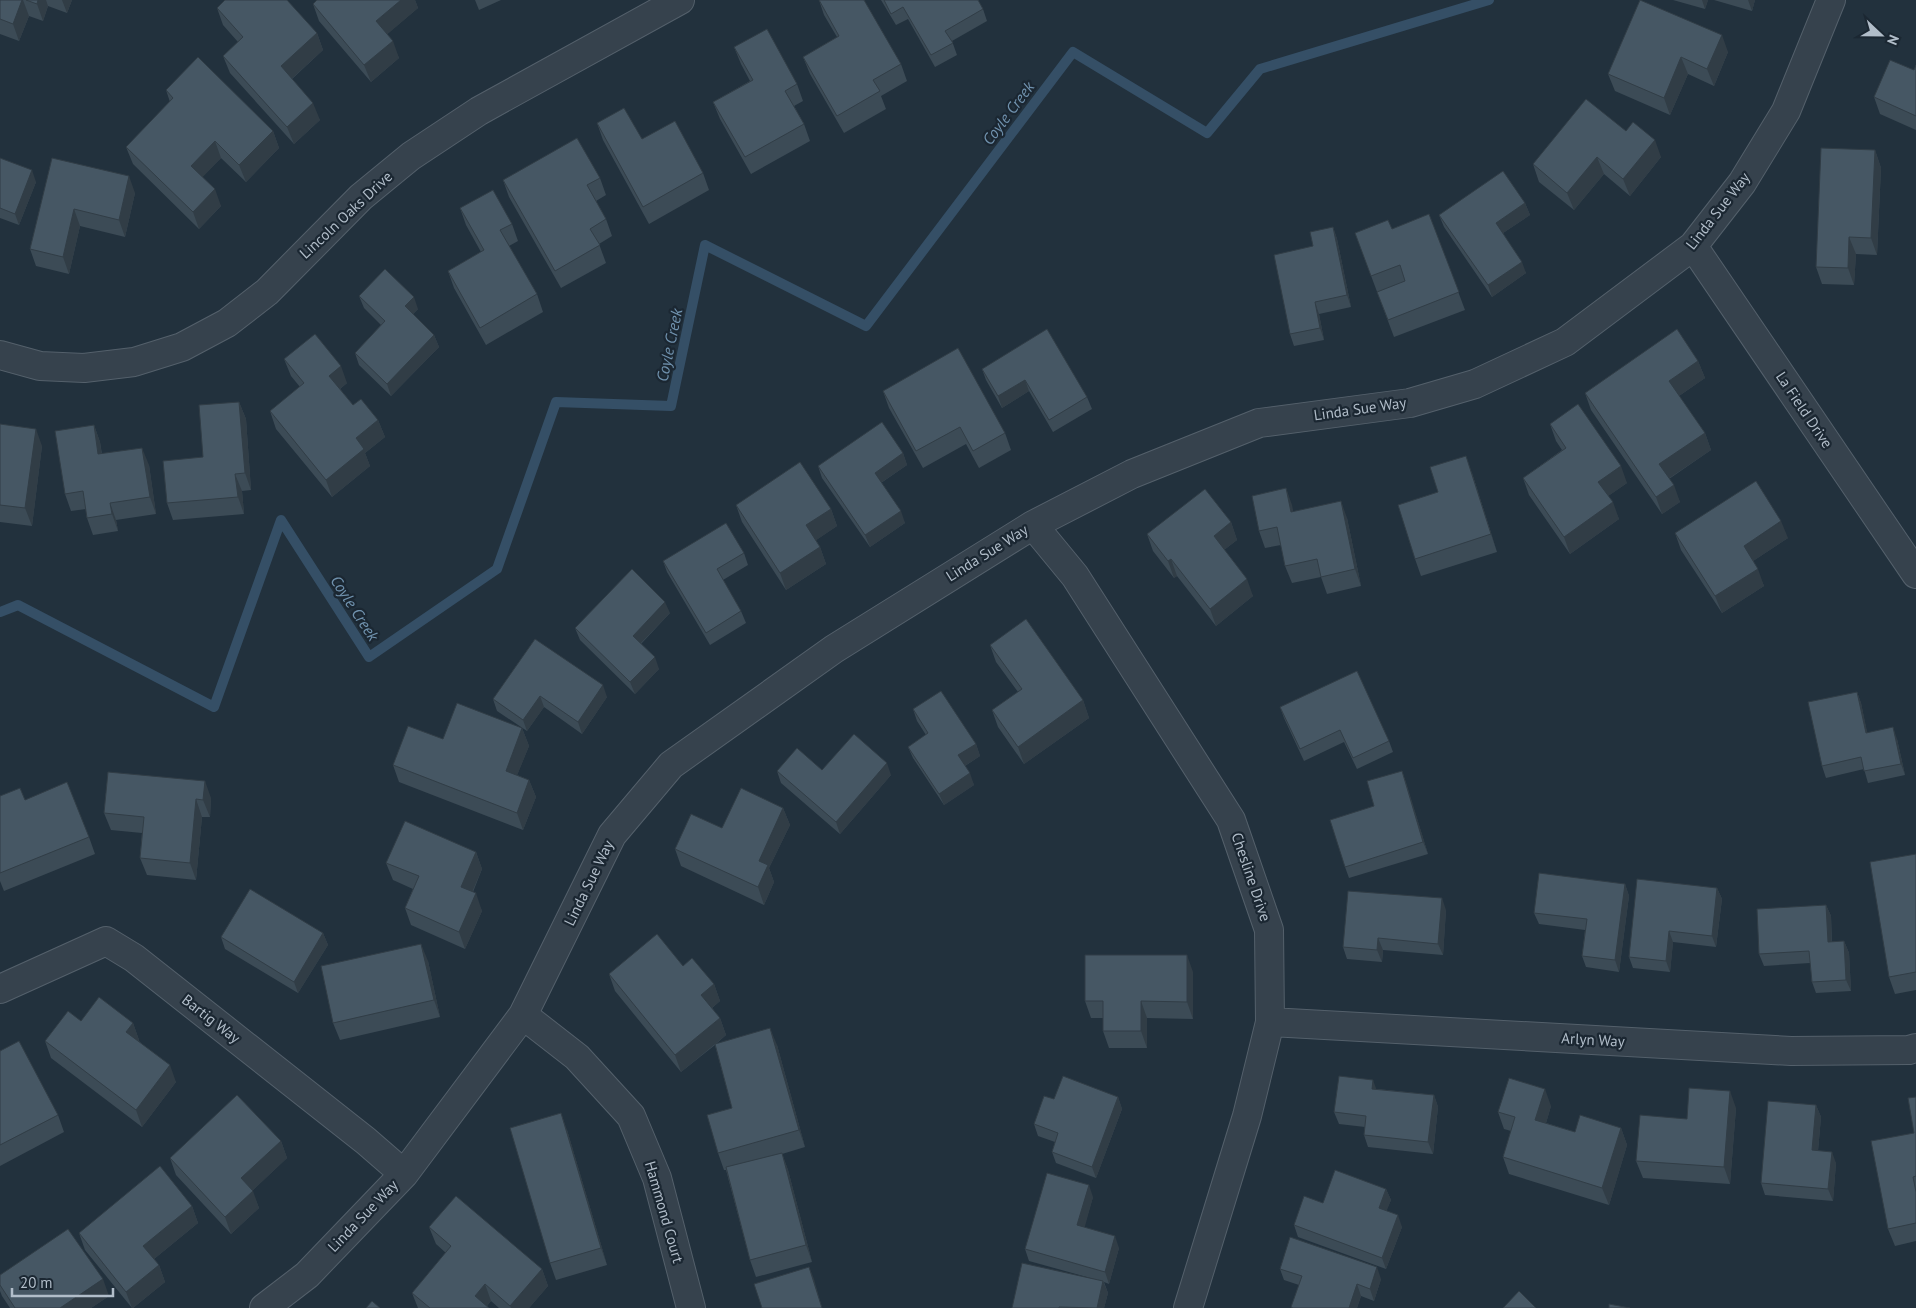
<svg xmlns="http://www.w3.org/2000/svg" width="1916" height="1308" font-family="'PT Sans',sans-serif">
	<style>
		.lines { fill: none; stroke-linecap: round; stroke-linejoin: round }
		.stream { stroke: #354f66; stroke-width: 10 }
		.minor-casing { stroke: #54606b; stroke-width: 30 }
		.minor { stroke: #36424d; stroke-width: 28 }
		.wall { fill: #3c4b56 }
		.shaded-wall { fill: #313d46 }
		.building { fill: #465764; stroke: #313d46 }
		.labels { text-anchor: middle; stroke-width: 4.5; stroke-linejoin: round; paint-order: stroke }
		.street-label { font-size: 15px; fill: #b1bdc9; stroke: #1b2732 }
		.water-label { font-size: 16px; font-style: italic; fill: #7092ae; stroke: #1b2732 }
	</style>
	<rect width="100%" height="100%" fill="#22313d"/>
	<g class="lines">
		<path class="stream" d="M0,612L18,605L214,707L281,520L369,657L497,569L556,402L671,406L705,245L866,326L1073,52L1207,133L1260,69L1489,0"/>
		<defs>
			<path id="minor" d="M1693,246L1916,574
				M0,355L40,366L84,368L134,362L182,347L227,323L267,292L361,197L411,156L479,111L680,0
				M1033,525L1075,576L1231,820L1269,930L1270,1022L1247,1116L1188,1308
				M0,989L106,941L134,958L366,1141L404,1174
				M523,1015L577,1057L631,1116L657,1178L691,1308
				M1270,1022L1791,1051L1909,1050L1916,1048
				M264,1308L307,1275L404,1174L523,1015L612,835L671,765L834,649L1033,525L1132,474L1259,423L1410,403L1475,384L1565,342L1693,246L1742,183L1786,111L1831,0"/>
		</defs>
		<use href="#minor" class="minor-casing"/>
		<use href="#minor" class="minor"/>
	</g>
	<path class="wall" d="M0,0H72L67,13L48,6L43,21L29,16L19,41L0,34Z
		M317,0H415L418,8L387,34L399,58L371,82L319,21L313,4Z
		M475,0H501L479,10Z
		M819,0L901,64L907,81L881,96L886,109L844,133L810,74L803,57L837,37L824,15Z
		M881,0H978L983,9L987,21L952,41L957,55L935,67L908,19L896,25Z
		M1640,0L1728,52L1714,86L1688,74L1670,115L1615,91L1608,74Z
		M1673,0H1708L1705,9Z
		M1714,0H1755L1752,11Z
		M217,8L317,33L323,50L292,79L320,120L294,144L230,73L223,56L238,42L223,25Z
		M734,47L797,84L803,101L794,106L804,124L810,141L751,174L720,119L713,102L750,81L741,64Z
		M1916,65V130L1880,114L1874,97L1914,70Z
		M166,90L273,131L279,148L246,182L221,158L202,177L221,206L199,229L133,164L126,147L170,102Z
		M597,123L642,139L703,173L709,190L649,224L603,140Z
		M1626,131L1661,157L1630,196L1604,174L1574,210L1539,182L1533,164Z
		M1875,150L1881,168L1877,255L1856,254L1854,285L1822,284L1816,267Z
		M0,158L36,182L19,225L0,218Z
		M52,158L135,193L125,237L80,226L69,274L36,266L30,249Z
		M600,178L606,195L596,201L606,219L612,236L599,244L606,263L561,288L509,197L503,180Z
		M1525,203L1530,215L1503,233L1526,273L1492,297L1444,227L1439,215Z
		M460,208L512,224L518,241L509,246L537,294L543,312L486,345L454,288L448,271L481,252L466,225Z
		M1429,214L1465,310L1394,337L1355,233L1392,229Z
		M1333,227L1337,239L1351,307L1319,314L1324,340L1294,346L1290,334L1313,246Z
		M359,296L418,309L413,314L434,335L439,347L391,396L359,365L355,353L381,325L364,308Z
		M284,359L347,383L340,389L353,405L378,420L385,437L365,453L370,466L332,497L276,429L270,411L300,387L291,376Z
		M1698,361L1705,378L1679,396L1705,433L1711,450L1669,479L1680,502L1662,514L1591,410L1585,393Z
		M982,369L1087,397L1092,409L1053,432L1029,391L1002,408L986,380Z
		M883,391L1005,433L1011,450L979,468L966,444L923,468L889,408Z
		M239,402L246,419L251,490L242,491L244,514L173,520L167,503L203,457Z
		M0,424L42,446L32,526L0,522Z
		M1550,424L1627,483L1608,496L1619,519L1570,554L1529,495L1523,478L1562,450L1556,441Z
		M94,425L100,442L102,454L149,465L156,514L116,520L118,531L93,535L87,518L86,509L71,511L65,494Z
		M903,453L907,465L881,483L905,523L870,547L822,478L818,466Z
		M1472,473L1497,552L1421,576L1415,559L1438,492Z
		M1286,488L1293,512L1347,518L1361,586L1327,594L1321,577L1292,583L1285,566L1281,545L1265,548L1259,531Z
		M736,505L831,509L837,526L816,540L820,547L826,564L786,590L742,522Z
		M1231,522L1237,540L1224,550L1253,596L1216,626L1177,576L1174,578L1153,551L1147,534Z
		M1675,533L1788,538L1753,561L1764,586L1722,613L1681,550Z
		M744,553L748,565L723,580L741,611L746,623L710,645L667,572L663,561Z
		M670,613L641,644L659,669L635,694L580,640L575,628Z
		M535,639L607,697L582,734L544,707L527,731L497,711L493,699Z
		M990,645L1083,700L1089,718L1024,764L998,727L992,710L1018,692L996,662Z
		M1857,692L1861,703L1867,733L1897,739L1905,775L1868,783L1864,769L1826,778L1822,766Z
		M1280,707L1389,741L1393,752L1357,769L1344,742L1304,761L1284,718Z
		M913,709L976,744L980,756L965,766L974,785L944,805L913,758L908,747L926,735L917,721Z
		M522,728L529,746L517,775L529,780L536,797L523,830L399,782L393,765L443,739Z
		M822,770L891,775L840,834L781,783L777,771Z
		M1402,771L1428,854L1349,878L1345,867L1374,806Z
		M108,772L211,798L210,817H202L196,880L147,875L140,858L142,833L111,830L104,813Z
		M0,796L25,800L89,837L95,854L4,891L0,881Z
		M783,808L790,825L769,868L774,882L764,905L681,866L675,849L722,828Z
		M476,852L482,869L473,892L482,911L465,949L411,925L405,908L413,889L393,880L386,863Z
		M1916,854V990L1895,994L1889,977Z
		M1625,884L1629,896L1619,972L1586,967L1582,956L1585,930L1539,924L1534,913Z
		M1717,888L1722,899L1716,947L1673,942L1670,972L1633,968L1629,957Z
		M1826,905L1831,916L1832,942L1844,941L1849,953L1851,991L1816,993L1812,982L1810,963L1764,966L1759,954Z
		M1446,910L1443,955L1383,950L1382,962L1347,959L1343,947Z
		M323,933L328,945L298,993L225,949L221,937Z
		M428,961L440,1017L340,1040L333,1023Z
		M683,966L714,984L720,1001L712,1008L720,1018L726,1035L717,1043L777,1045L805,1147L782,1154L788,1170L812,1262L756,1277L750,1260L726,1170H724L718,1153L732,1108L715,1045L681,1072L615,991L609,974Z
		M1193,972V1019L1147,1018V1048H1109L1103,1031V1018H1091L1085,1001Z
		M81,1021L133,1023L139,1040V1041L176,1082L142,1127L51,1058L45,1041Z
		M0,1051L58,1115L64,1132L0,1166Z
		M1377,1089L1434,1095L1438,1107L1433,1154L1368,1147L1364,1135L1365,1127L1339,1124L1334,1112Z
		M1118,1097L1122,1109L1096,1178L1056,1163L1052,1152L1055,1142L1038,1136L1034,1124Z
		M1916,1097V1241L1895,1246L1888,1229L1914,1133Z
		M1816,1105L1821,1117L1818,1151L1836,1163L1833,1201L1765,1195L1761,1183Z
		M1551,1106L1546,1123L1575,1132L1621,1128L1627,1145L1609,1205L1509,1174L1503,1157L1511,1131L1504,1129L1498,1112Z
		M1736,1108L1730,1184L1643,1178L1636,1161L1687,1119Z
		M567,1130L607,1265L556,1280L550,1263Z
		M281,1141L287,1158L252,1191L259,1208L231,1234L176,1175L170,1158Z
		M1386,1189L1391,1200L1386,1211L1402,1227L1386,1269L1298,1237L1294,1225L1323,1203Z
		M1093,1197L1084,1227L1119,1248L1109,1284L1104,1282L1108,1293L1104,1308H1012L1094,1279L1029,1261L1025,1249Z
		M192,1206L198,1223L154,1259L159,1265L165,1282L133,1308H132L85,1250L79,1233Z
		M429,1227L542,1269L548,1286L529,1308H499L491,1301L487,1306L489,1308H418L412,1293L446,1253L436,1244Z
		M1280,1269L1381,1279L1374,1301L1361,1296L1357,1308H1292L1299,1285L1284,1280Z
		M0,1275L109,1296L91,1308H10L2,1296L0,1291Z"/>
	<path class="shaded-wall" d="M22,0H23L29,16L19,41L13,24Z
		M38,0H46L48,6L43,21L37,4Z
		M62,0H72L67,13Z
		M401,0H415L418,8L383,38L376,21Z
		M1702,0H1708L1705,9Z
		M1748,0H1755L1752,11Z
		M317,33L323,50L287,83L281,66Z
		M1722,35L1728,52L1714,86L1707,69Z
		M393,41L399,58L371,82L364,65Z
		M1681,57L1688,74L1670,115L1664,98Z
		M313,103L320,120L294,144L287,127Z
		M273,131L279,148L246,182L239,165Z
		M1655,140L1661,157L1630,196L1623,179Z
		M215,141L221,158L197,183L191,166Z
		M1875,150L1881,168L1877,255L1871,238Z
		M1597,157L1604,174L1574,210L1567,193Z
		M32,170L36,182L19,225L15,214Z
		M129,176L135,193L125,237L119,220Z
		M215,189L221,206L199,229L193,212Z
		M1525,203L1530,215L1500,235L1496,223Z
		M74,209L80,226L69,274L63,257Z
		M1333,227L1337,239L1351,307L1347,295Z
		M1849,237L1856,254L1854,285L1848,268Z
		M1522,262L1526,273L1492,297L1488,285Z
		M414,297L418,309L409,318L405,306Z
		M1315,302L1319,314L1324,340L1320,328Z
		M434,335L439,347L391,396L387,384Z
		M1698,361L1705,378L1676,398L1669,381Z
		M341,366L347,383L335,393L329,376Z
		M1025,380L1029,391L1002,408L998,396Z
		M239,402L246,419L251,490L245,473Z
		M378,420L385,437L365,453L370,466L332,497L326,480L356,438Z
		M94,425L100,442L104,472L98,454Z
		M36,429L42,446L32,526L25,508Z
		M1705,433L1711,450L1665,481L1659,464Z
		M142,448L149,465L156,514L150,497Z
		M903,453L907,465L879,484L875,473Z
		M1466,456L1472,473L1497,552L1491,534Z
		M1621,466L1627,483L1604,499L1598,482Z
		M235,474L242,491L244,514L238,497Z
		M1674,485L1680,502L1662,514L1656,497Z
		M1286,488L1292,505L1297,529L1291,512Z
		M1341,501L1347,518L1361,586L1355,569Z
		M1613,502L1619,519L1570,554L1564,537Z
		M110,503L116,520L118,531L112,514Z
		M831,509L837,526L812,543L806,525Z
		M901,511L905,523L870,547L865,535Z
		M1781,521L1788,538L1750,563L1744,546Z
		M1231,522L1237,540L1220,553L1214,536Z
		M820,547L826,564L786,590L780,573Z
		M1171,559L1177,576L1174,578L1168,561Z
		M1758,569L1764,586L1722,613L1715,596Z
		M1247,579L1253,596L1216,626L1210,609Z
		M665,602L670,613L637,647L633,636Z
		M655,657L659,669L635,694L630,682Z
		M603,685L607,697L582,734L578,722Z
		M1857,692L1861,703L1870,745L1866,733Z
		M540,696L544,707L527,731L523,720Z
		M1083,700L1089,718L1024,764L1018,747Z
		M1893,727L1897,739L1905,775L1901,764Z
		M522,728L529,746L512,788L506,771Z
		M976,744L980,756L963,767L958,755Z
		M887,763L891,775L840,834L836,822Z
		M1402,771L1406,782L1428,854L1423,842Z
		M970,773L974,785L944,805L939,794Z
		M529,780L536,797L523,830L517,813Z
		M205,781L211,798L210,817L203,800Z
		M196,799L202,817L196,880L190,863Z
		M783,808L790,825L769,868L774,882L764,905L758,887L759,861Z
		M476,852L482,869L467,904L461,887Z
		M1625,884L1629,896L1619,972L1615,960Z
		M1717,888L1722,899L1716,947L1712,936Z
		M476,893L482,911L465,949L459,932Z
		M1442,898L1446,910L1443,955L1438,944Z
		M1826,905L1831,916L1832,954L1828,942Z
		M1669,931L1673,942L1670,972L1666,961Z
		M323,933L328,945L298,993L294,982Z
		M1378,938L1383,950L1382,962L1377,950Z
		M1844,941L1849,953L1851,991L1846,980Z
		M421,944L428,961L440,1017L434,1000Z
		M1187,955L1193,972V1019L1187,1002Z
		M714,984L720,1001L707,1012L701,995Z
		M1141,1001L1147,1018V1048L1141,1031Z
		M720,1018L726,1035L681,1072L675,1055Z
		M133,1023L139,1040L133,1049L126,1032Z
		M770,1028L777,1045L805,1147L799,1130Z
		M170,1065L176,1082L142,1127L136,1110Z
		M1373,1080L1377,1091L1372,1089Z
		M1545,1089L1551,1106L1542,1137L1535,1120Z
		M1730,1091L1736,1108L1730,1184L1724,1167Z
		M1434,1095L1438,1107L1433,1154L1428,1142Z
		M1118,1097L1122,1109L1096,1178L1092,1167Z
		M1816,1105L1821,1117L1817,1162L1812,1150Z
		M561,1113L567,1130L607,1265L601,1248Z
		M1621,1128L1627,1145L1609,1205L1602,1188Z
		M281,1141L287,1158L247,1196L241,1178Z
		M1832,1152L1836,1163L1833,1201L1828,1189Z
		M782,1153L788,1170L812,1262L806,1245Z
		M1089,1185L1093,1197L1082,1237L1077,1225Z
		M1386,1189L1391,1200L1383,1220L1379,1208Z
		M253,1191L259,1208L231,1234L225,1217Z
		M192,1206L198,1223L149,1263L143,1246Z
		M1398,1215L1402,1227L1386,1269L1382,1258Z
		M1115,1236L1119,1248L1109,1284L1105,1272Z
		M159,1265L165,1282L133,1308H132L126,1292Z
		M809,1267L814,1279L822,1308Z
		M1377,1267L1381,1279L1374,1301L1370,1289Z
		M542,1269L548,1286L529,1308H511L510,1306Z
		M103,1279L109,1296L91,1308H60Z
		M1103,1281L1108,1293L1104,1308H1097Z
		M485,1284L491,1301L485,1308L475,1296Z
		M1357,1284L1361,1296L1357,1308H1349Z"/>
	<path class="building" d="M0,0H22L13,24L0,19Z
		M26,0H38L37,4Z
		M225,0H287L317,33L281,66L313,103L287,127L223,56L243,37L217,8Z
		M317,0H401L376,21L393,41L364,65L313,4Z
		M819,0H864L901,64L873,80L880,91L837,116L803,57L839,36Z
		M884,0H978L983,9L945,31L953,43L931,55L903,7L891,14Z
		M1640,0L1722,35L1707,69L1681,57L1664,98L1608,74Z
		M767,29L797,84L785,91L804,124L745,157L713,102L753,80L734,47Z
		M198,57L273,131L239,165L215,141L191,166L215,189L193,212L126,147L173,98L166,90Z
		M1890,60L1914,70L1916,65V116L1874,97Z
		M1586,99L1626,131L1633,122L1655,140L1623,179L1597,157L1567,193L1533,164Z
		M624,108L642,139L675,121L703,173L643,207L597,123Z
		M577,138L600,178L587,185L606,219L590,229L600,245L555,271L503,180Z
		M1821,148L1875,150L1871,238L1849,237L1848,268L1816,267Z
		M0,158L32,170L15,214L0,208Z
		M52,158L129,176L119,220L74,209L63,257L30,249Z
		M1503,171L1525,203L1496,223L1522,262L1488,285L1439,215Z
		M493,190L512,224L500,230L537,294L480,328L448,271L484,250L460,208Z
		M1429,214L1459,292L1388,320L1377,292L1405,281L1400,265L1371,276L1355,233L1388,220L1392,229Z
		M1333,227L1347,295L1315,302L1320,328L1290,334L1274,255L1313,246L1310,232Z
		M385,269L414,297L405,306L434,335L387,384L355,353L385,321L359,296Z
		M1047,329L1087,397L1049,420L1025,380L998,396L982,369Z
		M1677,329L1698,361L1669,381L1705,433L1659,464L1674,485L1656,497L1585,393Z
		M315,334L341,366L329,376L353,405L361,399L378,420L356,438L364,449L326,480L270,411L304,383L284,359Z
		M958,348L1005,433L973,451L960,427L916,451L883,391Z
		M239,402L245,473L235,474L238,497L167,503L163,461L203,457L199,405Z
		M1578,404L1621,466L1598,482L1613,502L1564,537L1523,478L1566,448L1550,424Z
		M882,422L903,453L875,473L901,511L865,535L818,466Z
		M0,424L36,429L25,508L0,505Z
		M94,425L98,454L142,448L150,497L110,503L112,514L87,518L83,491L65,494L55,431Z
		M1466,456L1491,534L1415,559L1398,505L1438,492L1430,467Z
		M800,462L831,509L806,525L820,547L780,573L736,505Z
		M1756,481L1781,521L1744,546L1758,569L1715,596L1675,533Z
		M1286,488L1291,512L1341,501L1355,569L1321,577L1317,559L1285,566L1277,527L1259,531L1252,496Z
		M1205,489L1231,522L1214,536L1247,579L1210,609L1171,559L1168,561L1147,534Z
		M726,523L744,553L717,569L741,611L706,633L663,561Z
		M632,569L665,602L633,636L655,657L630,682L575,628Z
		M1026,619L1083,700L1018,747L992,710L1022,689L990,645Z
		M535,639L603,685L578,722L540,696L523,720L493,699Z
		M1357,671L1389,741L1353,758L1340,730L1300,749L1280,707Z
		M941,691L976,744L958,755L970,773L939,794L908,747L928,733L913,709Z
		M1857,692L1866,733L1893,727L1901,764L1864,771L1861,757L1822,766L1808,702Z
		M457,703L522,728L506,771L529,780L517,813L393,765L408,726L443,739Z
		M854,734L887,763L836,822L777,771L797,748L822,770Z
		M1402,771L1423,842L1345,867L1330,820L1374,806L1367,781Z
		M108,772L205,781L203,800L196,799L190,863L140,858L144,817L104,813Z
		M67,782L89,837L0,873V796L20,788L25,800Z
		M741,788L783,808L759,861L768,865L758,887L675,849L691,814L722,828Z
		M405,821L476,852L461,887L476,893L459,932L405,908L419,876L386,863Z
		M1916,854V972L1889,977L1870,862Z
		M1539,873L1625,884L1615,960L1582,956L1587,919L1534,913Z
		M1637,879L1717,888L1712,936L1669,931L1666,961L1629,957Z
		M250,889L323,933L294,982L221,937Z
		M1348,891L1442,898L1438,944L1378,938L1377,950L1343,947Z
		M1826,905L1828,942L1844,941L1846,980L1812,982L1809,951L1759,954L1757,909Z
		M657,934L683,966L692,958L714,984L701,995L720,1018L675,1055L609,974Z
		M421,944L434,1000L333,1023L321,966Z
		M1085,955H1187V1002L1141,1001V1031H1103V1001H1085Z
		M99,997L133,1023L126,1032L170,1065L136,1110L45,1041L68,1011L81,1021Z
		M770,1028L799,1130L718,1153L707,1115L732,1108L715,1044Z
		M19,1041L58,1115L0,1145V1051Z
		M1063,1076L1118,1097L1092,1167L1052,1152L1058,1133L1034,1124L1044,1096L1054,1099Z
		M1339,1076L1373,1080L1372,1089L1434,1095L1428,1142L1364,1135L1366,1116L1334,1112Z
		M1509,1078L1545,1089L1535,1120L1575,1132L1580,1115L1621,1128L1602,1188L1503,1157L1515,1117L1498,1112Z
		M1689,1088L1730,1091L1724,1167L1636,1161L1640,1115L1687,1119Z
		M237,1095L281,1141L241,1178L253,1191L225,1217L170,1158Z
		M1916,1097V1176L1913,1177L1916,1192V1223L1888,1229L1871,1141L1914,1133L1908,1098Z
		M1768,1101L1816,1105L1812,1150L1832,1152L1828,1189L1761,1183Z
		M561,1113L601,1248L550,1263L510,1128Z
		M782,1153L806,1245L750,1260L726,1167Z
		M160,1166L192,1206L143,1246L159,1265L126,1292L79,1233Z
		M1335,1170L1386,1189L1379,1208L1398,1215L1382,1258L1294,1225L1304,1196L1323,1203Z
		M1047,1173L1089,1185L1077,1225L1115,1236L1105,1272L1025,1249Z
		M456,1196L542,1269L510,1306L485,1284L475,1296L489,1308H430L412,1293L451,1246L429,1227Z
		M68,1229L103,1279L60,1308H15L0,1285V1275Z
		M1290,1237L1377,1267L1370,1289L1357,1284L1349,1308H1293L1291,1307L1302,1276L1280,1269Z
		M1022,1263L1103,1281L1097,1308L1059,1307V1308H1012Z
		M809,1267L822,1308H762L754,1284Z
		M1519,1291L1536,1308H1503Z
		M372,1301L380,1308H366Z
		M1609,1304L1630,1308H1609Z"/>
	<g class="labels">
		<g class="street-label">
			<text transform="translate(1718 211) rotate(-52)" y="5">Linda Sue Way</text>
			<text transform="translate(346 215) rotate(-43)" y="5">Lincoln Oaks Drive</text>
			<text transform="translate(1360 409) rotate(-8)" y="5">Linda Sue Way</text>
			<text transform="translate(1804 410) rotate(56)" y="5">La Field Drive</text>
			<text transform="translate(987 553) rotate(-32)" y="5">Linda Sue Way</text>
			<text transform="translate(1251 877) rotate(71)" y="5">Chesline Drive</text>
			<text transform="translate(589 883) rotate(-64)" y="5">Linda Sue Way</text>
			<text transform="translate(211 1019) rotate(38)" y="5">Bartig Way</text>
			<text transform="translate(1593 1040) rotate(3)" y="5">Arlyn Way</text>
			<text transform="translate(664 1212) rotate(74)" y="5">Hammond Court</text>
			<text transform="translate(363 1216) rotate(-46)" y="5">Linda Sue Way</text>
		</g>
		<g class="water-label">
			<text transform="translate(1008 113) rotate(-53)" y="6">Coyle Creek</text>
			<text transform="translate(669 345) rotate(-78)" y="6">Coyle Creek</text>
			<text transform="translate(355 608) rotate(57)" y="6">Coyle Creek</text>
		</g>
	</g>
	<g transform="translate(1881 35) rotate(112)" stroke="#1b2732" stroke-width="4" paint-order="stroke">
	<path d="M0-4L9 19L0 12L-9 19Z" fill="#b1bdc9"/>
	<text y="-8" font-size="14" font-weight="bold" text-anchor="middle" fill="#b1bdc9">N</text>
	</g>
	<path d="M12 1288v8h101v-8" fill="none" stroke="#b1bdc9" stroke-width="2.5"/>
	<text x="20" y="1288" font-size="15" fill="#b1bdc9" stroke="#1b2732" stroke-width="4" paint-order="stroke">20 m</text>
</svg>
